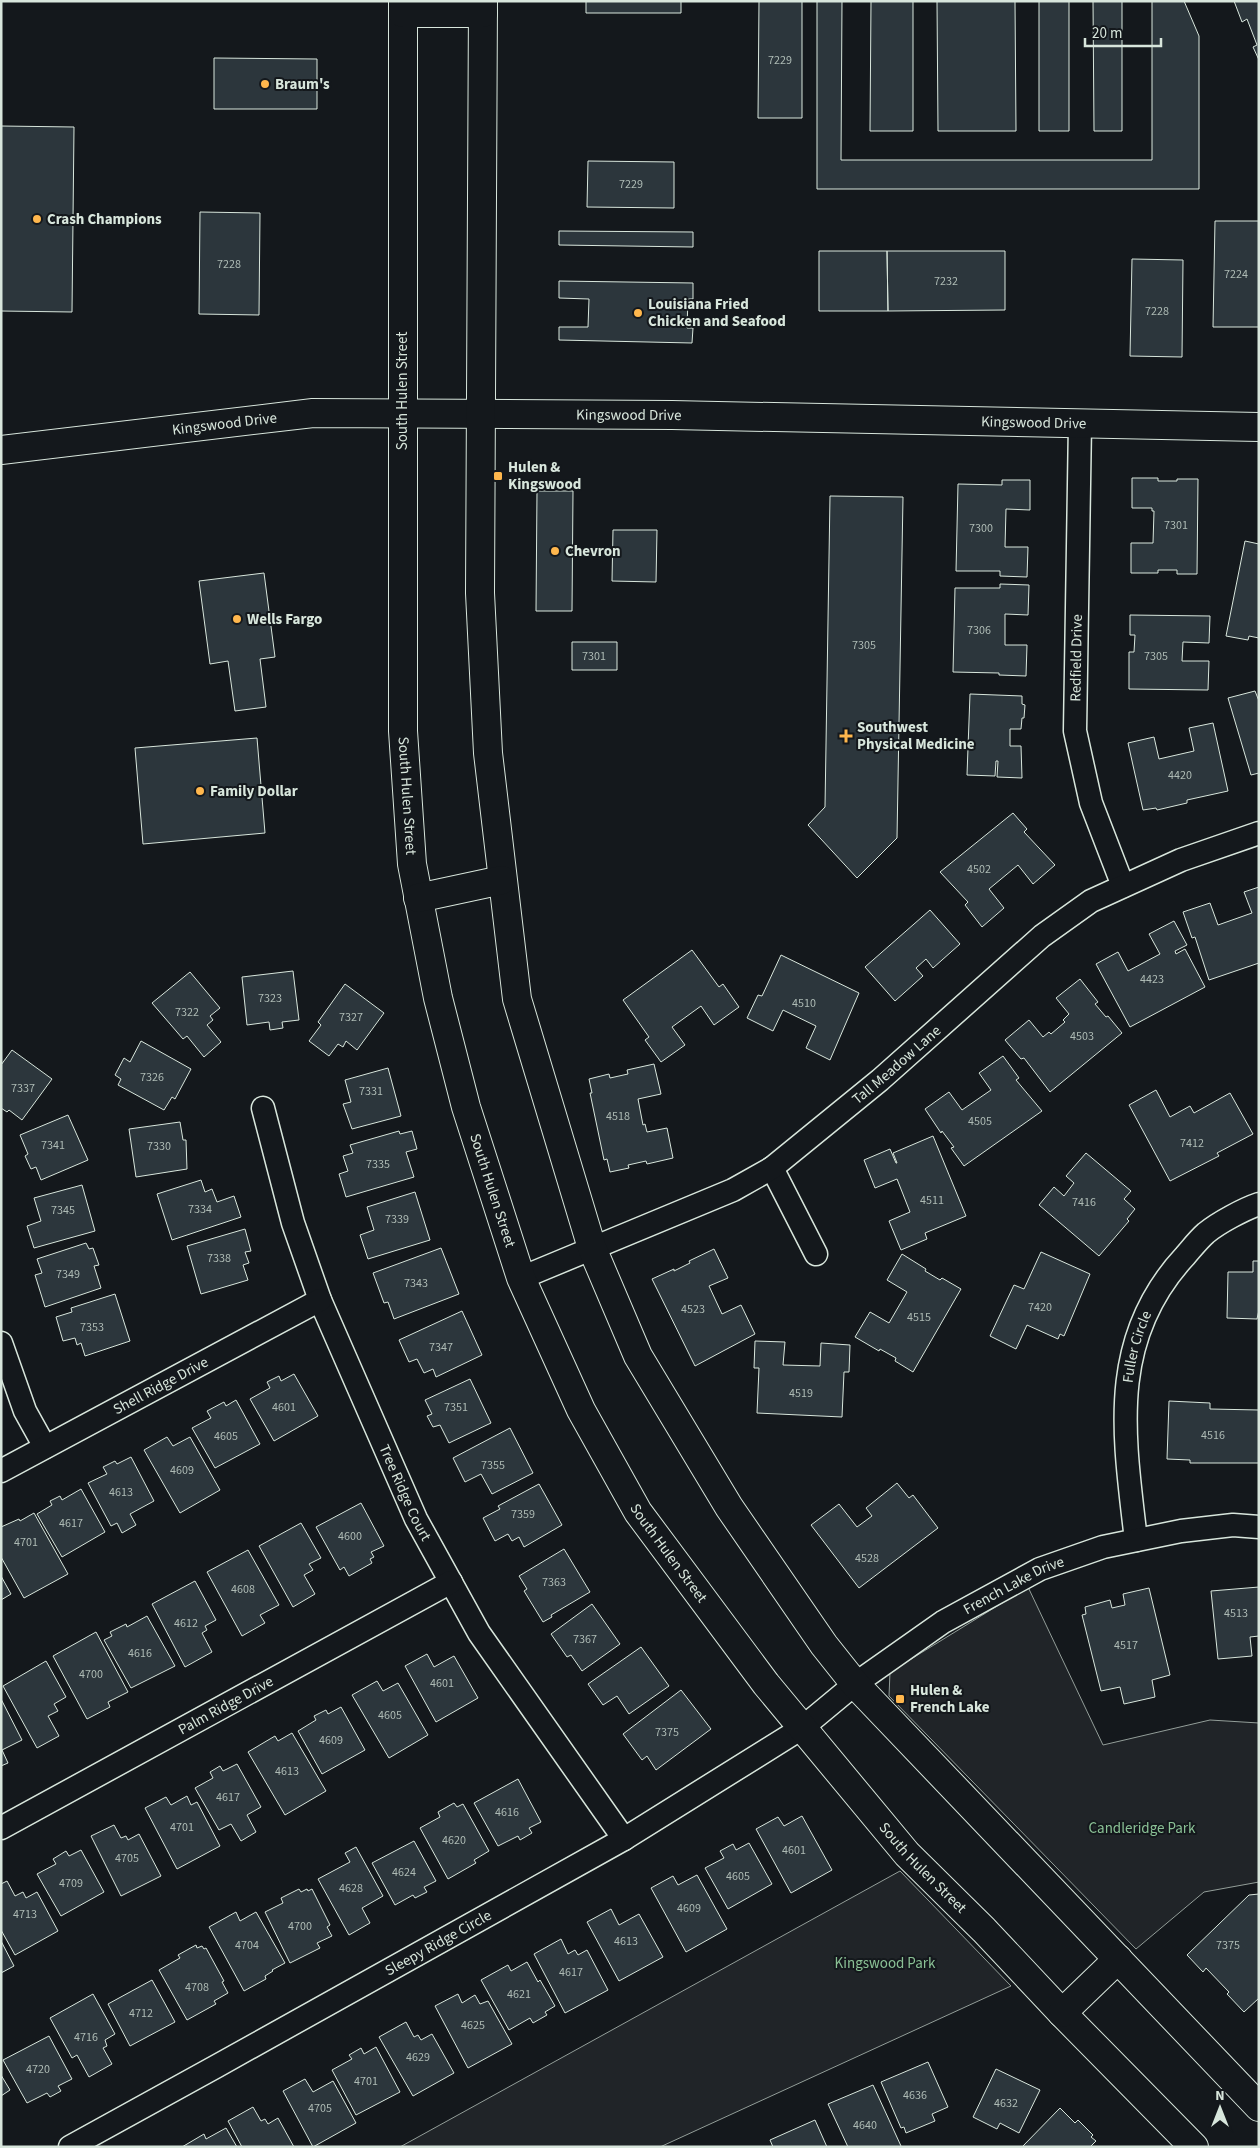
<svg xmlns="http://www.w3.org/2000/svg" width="1260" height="2148" font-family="'Source Sans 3',sans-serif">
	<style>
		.green { fill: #202428; stroke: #939e99 }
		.building { fill: #2c363c; stroke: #d8e6dc }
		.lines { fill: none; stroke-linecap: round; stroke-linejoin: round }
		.minor-casing { stroke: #d8e6dc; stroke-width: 25 }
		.tertiary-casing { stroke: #d8e6dc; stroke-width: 30 }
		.secondary-casing { stroke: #d8e6dc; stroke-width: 30 }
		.minor { stroke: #14181c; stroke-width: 22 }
		.tertiary { stroke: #14181c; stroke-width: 28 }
		.secondary { stroke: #14181c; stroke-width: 28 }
		.poi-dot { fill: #ffb74d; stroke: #14181c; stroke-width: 2 }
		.labels { text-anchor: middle; stroke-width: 4; stroke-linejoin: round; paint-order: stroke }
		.number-label { font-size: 12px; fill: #adbab4 }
		.poi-label { font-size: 15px; font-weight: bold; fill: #d8e6dc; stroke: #14181c; text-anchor: start }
		.street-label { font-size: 15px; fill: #d8e6dc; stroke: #14181c }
		.park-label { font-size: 15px; fill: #8ac095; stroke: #14181c }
	</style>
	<rect width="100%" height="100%" fill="#14181c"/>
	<path class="green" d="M1028,1587L1103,1745L1210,1720L1259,1723V1882L1204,1892L1136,1949L889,1696L890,1672Z
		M900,1871L1011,1986L660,2147H400Z"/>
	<path class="building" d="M586,1H681V13H586Z
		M759,1H802V118H758Z
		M817,1H842L841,160H1152V1H1184L1199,36V189H817Z
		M871,1H913V131H870Z
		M937,1H1015L1016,131H938Z
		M1039,1H1069V131H1039Z
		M1093,1H1122V131H1094Z
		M1234,1H1259V60L1253,47L1257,45L1247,19L1242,22Z
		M214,58L317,59V109H214Z
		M1,126L74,127L72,312L1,311Z
		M588,161L674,162V208L587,207Z
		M200,212L260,213L259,315L199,314Z
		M1215,221H1259V327H1213Z
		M559,231L693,232V247L559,245Z
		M819,251H887L888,311H819Z
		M887,251H1005V310L888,311Z
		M1132,259L1183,260L1182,357L1130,356Z
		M559,281L693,283V299H688L687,328H693L692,343L559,340V327H588L589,299L559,298Z
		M1132,478H1158V481H1177V479H1198L1197,574H1177V570H1158V573H1131V543H1153L1154,511H1152V508H1132Z
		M1002,480H1030V510L1006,509L1005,547H1028L1027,577L1000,576V571H956L958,484L1002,485Z
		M537,491H573L572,611H536Z
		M830,496L903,497L897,838L857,878L808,825L825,807Z
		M613,530H657L656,582L612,581Z
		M1245,541L1259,544V638L1249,636L1248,640L1226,636Z
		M264,573L275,657L260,659L266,707L235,711L228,661L210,664L199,581Z
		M1000,584L1029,585L1028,615L1005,614V645H1027L1026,676L999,675V673L953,672L955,588H1000Z
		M1130,615L1210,616L1209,643L1183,642L1182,661H1209L1208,690L1129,689V652H1134L1135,635H1130Z
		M572,642H617V670H572Z
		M1255,691L1259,701V773L1251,775L1228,698Z
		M970,694L1022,696V704L1025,705L1024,718H1022L1021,729H1010V746H1021L1022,778L997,777L998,761H996L995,776L967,775Z
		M1213,723L1228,791L1187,800V803L1157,810L1156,808L1143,810L1128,743L1154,737L1159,759L1194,751L1189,728Z
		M257,738L265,833L143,844L135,748Z
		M1013,813L1027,829L1024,832L1055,865L1033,884L1018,865L989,889L1004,908L982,927L965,905L968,902L940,872Z
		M1259,887V963L1209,980L1195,937L1192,938L1183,912L1210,903L1218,925L1252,913L1244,892Z
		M930,910L960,944L933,968L926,959L916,968L923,976L895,1001L865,967Z
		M1174,921L1187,945L1175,951L1176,954L1185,949L1205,987L1130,1027L1096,964L1118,952L1128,971L1160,954L1149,934Z
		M692,950L719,987L723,984L739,1007L714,1025L701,1006L672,1027L685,1045L661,1062L645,1040L649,1037L623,1000Z
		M781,955L859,993L830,1060L806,1048L816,1026L783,1010L773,1031L747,1018L758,995L762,996Z
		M293,971L299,1020L282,1022L283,1028L270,1030L269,1022L247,1025L242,977Z
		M190,972L220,1008L210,1016L213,1020L207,1025L221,1042L204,1057L187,1036L183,1039L152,1003Z
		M1080,979L1098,1002L1095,1004L1106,1017L1108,1016L1122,1033L1050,1092L1024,1058L1021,1059L1005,1040L1029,1020L1043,1037L1049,1032L1051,1034L1065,1022L1063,1020L1069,1014L1056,998Z
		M345,984L384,1013L357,1050L346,1041L343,1047L338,1044L329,1056L309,1041L321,1025L318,1022Z
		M141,1041L191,1069L175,1099L172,1097L164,1110L118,1085L121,1079L115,1075L124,1058L130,1062Z
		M12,1050L52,1079L22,1120L9,1110L7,1112L1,1108V1065Z
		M1003,1056L1019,1078L1016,1080L1042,1111L964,1166L951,1148L954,1147L942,1131L941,1133L925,1109L949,1092L962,1110L991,1090L979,1073Z
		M654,1064L661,1094L638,1099L643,1125L645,1124L647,1132L667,1128L673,1158L647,1164L646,1161L628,1165L629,1168L610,1172L607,1159L604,1160L590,1093H592L589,1079L609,1074L610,1078L628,1074L627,1070Z
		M388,1068L401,1116L352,1129L343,1104L351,1102L345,1080Z
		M1156,1090L1170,1117L1190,1106L1194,1113L1230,1093L1253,1134L1217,1153L1219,1156L1170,1181L1129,1105Z
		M68,1115L88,1160L41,1180L36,1167L31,1169L25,1156L28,1154L20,1135Z
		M180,1122L183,1140H186L187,1169L136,1177L129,1129Z
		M399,1131L400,1134L412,1131L417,1149L406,1152L414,1177L346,1197L339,1174L348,1171L343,1156L353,1153L350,1145Z
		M933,1136L966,1216L925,1233L927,1239L901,1250L889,1221L910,1212L897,1179L875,1188L864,1160L890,1149L896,1163H897L893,1153Z
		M1086,1153L1131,1191L1124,1199L1135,1209L1127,1219L1129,1221L1099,1256L1039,1205L1054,1187L1064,1196L1074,1183L1066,1176Z
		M201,1180L205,1192L212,1189L217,1202L234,1196L241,1217L172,1240L157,1194Z
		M82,1185L95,1231L34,1248L27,1226L41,1221L34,1198Z
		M415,1192L430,1240L368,1259L360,1235L374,1230L367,1207Z
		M245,1229L251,1251L245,1252L249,1263L243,1265L248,1280L201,1294L187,1246Z
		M86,1243L89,1249L93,1248L99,1265L94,1266L101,1288L45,1307L35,1275L42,1273L37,1259Z
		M441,1248L459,1294L394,1319L388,1302L384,1303L373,1273Z
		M714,1249L728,1278L709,1286L722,1314L741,1305L755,1334L695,1366L652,1279L674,1269V1271L690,1263L689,1261Z
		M1041,1252L1090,1274L1064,1336L1060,1334L1058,1339L1027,1325L1016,1349L990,1336L1014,1285L1024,1289Z
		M902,1254L926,1269L925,1271L940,1280L942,1278L961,1289L913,1372L895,1361L896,1358L880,1349L879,1351L855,1337L870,1312L889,1323L907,1292L887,1280Z
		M1253,1261H1259V1310L1257,1319L1227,1318L1228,1272H1253Z
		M115,1294L130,1341L85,1356L81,1343L77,1345L75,1338L63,1341L56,1317L72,1312L71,1308Z
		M462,1311L482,1355L436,1377L433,1369L424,1373L417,1359L409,1362L399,1340Z
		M755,1341L785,1342L783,1365L820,1366L821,1343L850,1345L849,1372H844L842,1417L757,1413L759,1368H754Z
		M294,1374L318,1416L274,1441L250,1399L270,1388L267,1382L279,1376L281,1381Z
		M470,1379L491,1423L449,1443L440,1425L433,1427L427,1416L432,1414L425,1400Z
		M236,1400L260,1444L215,1468L192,1428L211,1418L207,1411L224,1402L226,1406Z
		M1169,1401L1210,1403V1409L1259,1410V1463H1190V1460L1167,1459Z
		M510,1428L533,1473L492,1494L481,1474L465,1482L453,1458Z
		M167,1437L173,1446L190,1437L220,1490L180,1513L144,1450Z
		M131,1457L154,1501L130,1514L136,1525L122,1533L117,1523L111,1526L88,1483L107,1474L103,1467L115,1461L117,1464Z
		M897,1483L909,1498L913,1495L938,1528L859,1588L811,1525L839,1504L857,1527L872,1516L866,1508Z
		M539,1484L562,1525L524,1547L519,1537L512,1541L508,1534L495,1541L483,1518L500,1509L498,1506Z
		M81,1489L105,1532L62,1557L37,1514L52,1505L50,1501L60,1496L62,1500Z
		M361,1503L384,1546L371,1552L374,1557L370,1559L372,1563L349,1576L344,1567L340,1570L316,1527Z
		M34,1513L68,1574L24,1598L1,1557V1527L19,1519L20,1521Z
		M301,1523L321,1558L309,1564L313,1570L304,1575L315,1594L293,1607L259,1546Z
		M564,1549L590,1592L551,1615L552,1617L543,1622L524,1591L527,1589L519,1576Z
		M248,1550L279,1605L260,1615L265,1623L242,1636L207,1572Z
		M1,1576L11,1594L1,1600Z
		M195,1581L216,1620L205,1626L207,1630L202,1633L212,1652L185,1667L152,1604Z
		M1259,1587V1636L1250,1637L1252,1656L1218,1659L1211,1591Z
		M1149,1588L1170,1675L1152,1680L1155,1697L1124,1704L1120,1687L1101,1691L1082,1615L1086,1614L1085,1607L1110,1600L1112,1608L1125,1605L1123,1594Z
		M592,1604L620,1644L582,1671L571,1655L567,1657L551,1634Z
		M147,1616L175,1666L131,1688L104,1640L112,1636L110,1632L126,1624L127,1627Z
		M96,1632L128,1692L108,1702L110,1707L87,1719L53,1656Z
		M641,1647L669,1686L629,1714L617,1696L603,1705L588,1684Z
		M427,1654L434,1667L454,1656L478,1698L436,1722L405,1666Z
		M46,1661L66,1697L54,1704L58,1711L48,1716L59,1736L37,1748L3,1686Z
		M377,1681L383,1691L398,1683L428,1735L389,1758L352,1695Z
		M681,1690L711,1729L656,1770L647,1756L642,1760L623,1734Z
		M1,1699L22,1740L2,1750L8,1763L1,1766Z
		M341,1707L365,1750L322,1774L298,1731L316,1720L314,1716L326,1710L328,1714Z
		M292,1733L326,1791L285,1815L248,1752L275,1736L278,1741Z
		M237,1764L261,1807L247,1815L256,1832L241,1841L231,1824L219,1830L195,1788L213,1778L210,1772L220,1766L223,1771Z
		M518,1779L541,1822L529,1828L532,1833L520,1840L518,1836L498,1846L474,1803Z
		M187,1796L191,1805L197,1802L220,1846L177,1869L145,1808L166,1797L171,1805Z
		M454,1803L457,1807L463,1804L489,1851L474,1860L476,1863L448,1879L420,1828L440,1817L438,1812Z
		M802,1816L832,1870L791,1893L756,1829L778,1817L784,1826Z
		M114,1825L121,1838L126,1836L128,1840L139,1834L161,1876L121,1896L91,1836Z
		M414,1841L436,1881L424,1887L427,1892L415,1898L413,1895L395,1905L372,1863Z
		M749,1843L772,1884L728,1909L705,1868L724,1858L720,1851L733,1844L736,1850Z
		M356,1847L383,1896L362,1908L370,1923L349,1935L318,1879L350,1862L345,1853Z
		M81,1850L104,1892L61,1916L37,1874L56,1864L53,1859L66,1851L69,1856Z
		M697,1875L727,1929L686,1952L651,1888L673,1876L678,1885Z
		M7,1881L15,1896L23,1892L26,1898L37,1892L58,1931L15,1955L1,1930V1884Z
		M299,1889L301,1892L307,1889L308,1891L312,1889L330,1925L327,1927L332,1936L317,1943L320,1948L290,1963L265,1912L283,1903L281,1898Z
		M1259,1894V1998L1244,2012L1227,1994L1229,1992L1206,1968L1203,1972L1187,1955L1249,1895Z
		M611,1909L619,1925L639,1914L663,1957L619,1981L587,1922Z
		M236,1912L240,1921L256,1912L285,1963L272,1970L273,1971L265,1976L266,1979L244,1991L209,1927Z
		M561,1939L568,1954L575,1950L578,1955L587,1950L608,1990L565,2013L534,1954Z
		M1,1941L14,1966L1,1973Z
		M196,1945L197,1948L202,1946L204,1949L206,1948L224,1981L222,1982L228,1993L214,2001L216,2004L187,2020L159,1970L180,1958L178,1955Z
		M527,1962L538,1982L540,1980L555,2006L545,2012L547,2015L533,2023L530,2018L509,2030L481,1980L508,1965L511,1971Z
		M152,1980L175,2022L130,2046L108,2004Z
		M93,1994L115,2034L105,2040L107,2046L103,2048L112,2064L89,2077L77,2055L72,2058L50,2018Z
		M458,1994L462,2003L475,1995L480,2004L488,2001L512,2044L468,2068L435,2006Z
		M406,2022L414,2037L418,2035L421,2040L432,2034L454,2073L413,2096L379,2037Z
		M49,2036L72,2079L58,2086L61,2091L50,2097L47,2093L27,2103L3,2060Z
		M376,2047L400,2092L356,2115L332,2070L352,2059L349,2055L361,2048L364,2054Z
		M928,2062L948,2107L932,2114L935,2121L906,2133L904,2127L901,2128L881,2082Z
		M996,2069L1040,2090L1019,2133L1000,2123L997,2129L973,2117Z
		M1,2075L10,2090L1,2096Z
		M305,2079L313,2092L333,2081L356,2123L313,2147L283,2091Z
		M873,2085L901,2146L900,2147H848L828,2104Z
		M253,2107L261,2121L265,2119L268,2124L278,2118L294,2147H242L228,2121Z
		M1060,2108L1075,2123L1078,2120L1093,2135L1091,2137L1096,2141L1090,2147H1022Z
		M815,2120L827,2147H773L770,2140Z
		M226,2128L237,2147H182L204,2134L206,2139Z"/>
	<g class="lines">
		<defs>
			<g id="minor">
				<path d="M1080,423L1075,731L1091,803L1123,886"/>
				<path id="s1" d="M263,1108L293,1223L320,1300L416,1519L479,1633L624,1839"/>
				<path d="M772,1168L816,1254"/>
				<path id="s2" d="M521,1278L733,1190L772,1168L880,1080L1042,936L1091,901L1181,860L1259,833"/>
				<path d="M1,1343L25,1411L45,1447"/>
				<path id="s3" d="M1,1471L320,1300"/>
				<path id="s4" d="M1136,1540C1124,1436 1107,1340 1185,1256C1192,1248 1198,1240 1206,1233C1218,1223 1244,1209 1259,1204"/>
				<path id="s5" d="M1,1828L451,1582"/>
				<path id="s6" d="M70,2147L217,2066L624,1839L802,1728L855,1684L943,1622L1040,1569L1103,1547L1181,1531L1233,1525L1259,1527"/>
			</g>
			<g id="tertiary">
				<path id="s7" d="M1,450L313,413L672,415L1259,427"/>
			</g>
			<g id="secondary">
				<path id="s8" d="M403,1V731L412,864L438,998L466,1107L521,1278L581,1410L638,1512L766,1684L907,1854L984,1930L1062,2013L1194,2147"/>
				<path d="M483,1L480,593L488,753L517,999L592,1248L638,1356L729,1507L824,1645L855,1684L1259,2107"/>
				<path d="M403,13H483"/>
				<path d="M418,898L502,880"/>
				<path d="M1062,2013L1118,1959"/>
			</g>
		</defs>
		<use href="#minor" class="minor-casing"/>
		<use href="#tertiary" class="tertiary-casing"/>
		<use href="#secondary" class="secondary-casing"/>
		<use href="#minor" class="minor"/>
		<use href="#tertiary" class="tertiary"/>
		<use href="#secondary" class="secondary"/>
	</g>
	<g class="poi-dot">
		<circle cx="265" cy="84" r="5"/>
		<circle cx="37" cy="219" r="5"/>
		<circle cx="638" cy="313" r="5"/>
		<rect x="493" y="471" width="10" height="10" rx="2.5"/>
		<circle cx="555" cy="551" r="5"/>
		<circle cx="237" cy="619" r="5"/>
		<path d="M843.5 728.5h5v5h5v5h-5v5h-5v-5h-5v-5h5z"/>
		<circle cx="200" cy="791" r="5"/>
		<rect x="895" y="1694" width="10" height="10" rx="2.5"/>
	</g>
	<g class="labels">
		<g class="number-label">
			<text x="780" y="64">7229</text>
			<text x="631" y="188">7229</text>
			<text x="229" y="268">7228</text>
			<text x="1236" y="278">7224</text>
			<text x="946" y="285">7232</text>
			<text x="1157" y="315">7228</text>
			<text x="1176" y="529">7301</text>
			<text x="981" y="532">7300</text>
			<text x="979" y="634">7306</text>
			<text x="864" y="649">7305</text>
			<text x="594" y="660">7301</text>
			<text x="1156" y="660">7305</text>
			<text x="1180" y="779">4420</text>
			<text x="979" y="873">4502</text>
			<text x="1152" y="983">4423</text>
			<text x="270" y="1002">7323</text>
			<text x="804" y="1007">4510</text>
			<text x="187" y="1016">7322</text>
			<text x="351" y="1021">7327</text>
			<text x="1082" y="1040">4503</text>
			<text x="152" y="1081">7326</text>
			<text x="23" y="1092">7337</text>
			<text x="371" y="1095">7331</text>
			<text x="618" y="1120">4518</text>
			<text x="980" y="1125">4505</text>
			<text x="1192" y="1147">7412</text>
			<text x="53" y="1149">7341</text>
			<text x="159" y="1150">7330</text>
			<text x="378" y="1168">7335</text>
			<text x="932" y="1204">4511</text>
			<text x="1084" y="1206">7416</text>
			<text x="200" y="1213">7334</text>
			<text x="63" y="1214">7345</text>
			<text x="397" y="1223">7339</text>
			<text x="219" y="1262">7338</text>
			<text x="68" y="1278">7349</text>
			<text x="416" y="1287">7343</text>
			<text x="1040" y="1311">7420</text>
			<text x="693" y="1313">4523</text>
			<text x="919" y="1321">4515</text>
			<text x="92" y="1331">7353</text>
			<text x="441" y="1351">7347</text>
			<text x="801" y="1397">4519</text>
			<text x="284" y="1411">4601</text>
			<text x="456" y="1411">7351</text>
			<text x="1213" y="1439">4516</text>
			<text x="226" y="1440">4605</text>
			<text x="493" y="1469">7355</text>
			<text x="182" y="1474">4609</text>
			<text x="121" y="1496">4613</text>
			<text x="523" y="1518">7359</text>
			<text x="71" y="1527">4617</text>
			<text x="350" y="1540">4600</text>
			<text x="26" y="1546">4701</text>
			<text x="867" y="1562">4528</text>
			<text x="554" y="1586">7363</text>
			<text x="243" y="1593">4608</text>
			<text x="1236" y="1617">4513</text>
			<text x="186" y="1627">4612</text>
			<text x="585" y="1643">7367</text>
			<text x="1126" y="1649">4517</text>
			<text x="140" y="1657">4616</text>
			<text x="91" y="1678">4700</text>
			<text x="442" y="1687">4601</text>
			<text x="390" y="1719">4605</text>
			<text x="667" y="1736">7375</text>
			<text x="331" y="1744">4609</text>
			<text x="287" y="1775">4613</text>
			<text x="228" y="1801">4617</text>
			<text x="507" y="1816">4616</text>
			<text x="182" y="1831">4701</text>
			<text x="454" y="1844">4620</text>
			<text x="794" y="1854">4601</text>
			<text x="127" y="1862">4705</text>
			<text x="404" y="1876">4624</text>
			<text x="738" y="1880">4605</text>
			<text x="71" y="1887">4709</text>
			<text x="351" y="1892">4628</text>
			<text x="689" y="1912">4609</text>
			<text x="25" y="1918">4713</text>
			<text x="300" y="1930">4700</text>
			<text x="626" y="1945">4613</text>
			<text x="247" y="1949">4704</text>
			<text x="1228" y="1949">7375</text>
			<text x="571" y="1976">4617</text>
			<text x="197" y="1991">4708</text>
			<text x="519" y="1998">4621</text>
			<text x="141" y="2017">4712</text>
			<text x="473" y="2029">4625</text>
			<text x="86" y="2041">4716</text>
			<text x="418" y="2061">4629</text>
			<text x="38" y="2073">4720</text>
			<text x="366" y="2085">4701</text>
			<text x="915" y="2099">4636</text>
			<text x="1006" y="2107">4632</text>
			<text x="320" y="2112">4705</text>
			<text x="865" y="2129">4640</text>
		</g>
		<g class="poi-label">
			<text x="275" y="89">Braum's</text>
			<text x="47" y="224">Crash Champions</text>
			<text x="648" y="309">Louisiana Fried<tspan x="648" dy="17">Chicken and Seafood</tspan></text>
			<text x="508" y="472">Hulen &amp;<tspan x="508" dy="17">Kingswood</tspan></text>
			<text x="565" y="556">Chevron</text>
			<text x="247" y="624">Wells Fargo</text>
			<text x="857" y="732">Southwest<tspan x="857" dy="17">Physical Medicine</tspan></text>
			<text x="210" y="796">Family Dollar</text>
			<text x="910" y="1695">Hulen &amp;<tspan x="910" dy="17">French Lake</tspan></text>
		</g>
		<g class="street-label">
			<text transform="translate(402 391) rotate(-90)" y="5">South Hulen Street</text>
			<text dy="5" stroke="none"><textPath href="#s7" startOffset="630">Kingswood Drive</textPath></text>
			<text dy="5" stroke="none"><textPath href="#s7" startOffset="1035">Kingswood Drive</textPath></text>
			<text dy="5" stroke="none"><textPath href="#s7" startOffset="225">Kingswood Drive</textPath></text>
			<text transform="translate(1076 658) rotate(-89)" y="5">Redfield Drive</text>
			<text dy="5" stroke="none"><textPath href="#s8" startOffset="795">South Hulen Street</textPath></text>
			<text dy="5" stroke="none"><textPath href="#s2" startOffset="436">Tall Meadow Lane</textPath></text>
			<text dy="5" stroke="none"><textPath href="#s8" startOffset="1200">South Hulen Street</textPath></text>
			<text dy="5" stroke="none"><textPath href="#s4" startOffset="195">Fuller Circle</textPath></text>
			<text dy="5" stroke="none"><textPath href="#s3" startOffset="181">Shell Ridge Drive</textPath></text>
			<text dy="5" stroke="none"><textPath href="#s1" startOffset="411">Tree Ridge Court</textPath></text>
			<text dy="5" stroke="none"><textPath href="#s8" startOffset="1605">South Hulen Street</textPath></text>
			<text dy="5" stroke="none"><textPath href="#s6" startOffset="1100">French Lake Drive</textPath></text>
			<text dy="5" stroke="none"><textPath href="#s5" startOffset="256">Palm Ridge Drive</textPath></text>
			<text dy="5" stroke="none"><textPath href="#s8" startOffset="2010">South Hulen Street</textPath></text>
			<text dy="5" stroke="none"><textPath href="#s6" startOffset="421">Sleepy Ridge Circle</textPath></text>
		</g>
		<g class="park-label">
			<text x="1142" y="1833">Candleridge Park</text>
			<text x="885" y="1968">Kingswood Park</text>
		</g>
	</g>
	<rect width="1260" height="2148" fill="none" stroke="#d8e6dc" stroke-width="5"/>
	<g transform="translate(1220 2108)" stroke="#14181c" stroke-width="4" paint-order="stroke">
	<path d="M0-4L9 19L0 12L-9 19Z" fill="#d8e6dc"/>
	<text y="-8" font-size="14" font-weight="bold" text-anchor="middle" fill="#d8e6dc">N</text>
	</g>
	<path d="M1085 38v8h76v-8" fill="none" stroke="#d8e6dc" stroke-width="2.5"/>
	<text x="1092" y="38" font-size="15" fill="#d8e6dc" stroke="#14181c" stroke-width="4" paint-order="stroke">20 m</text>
</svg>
